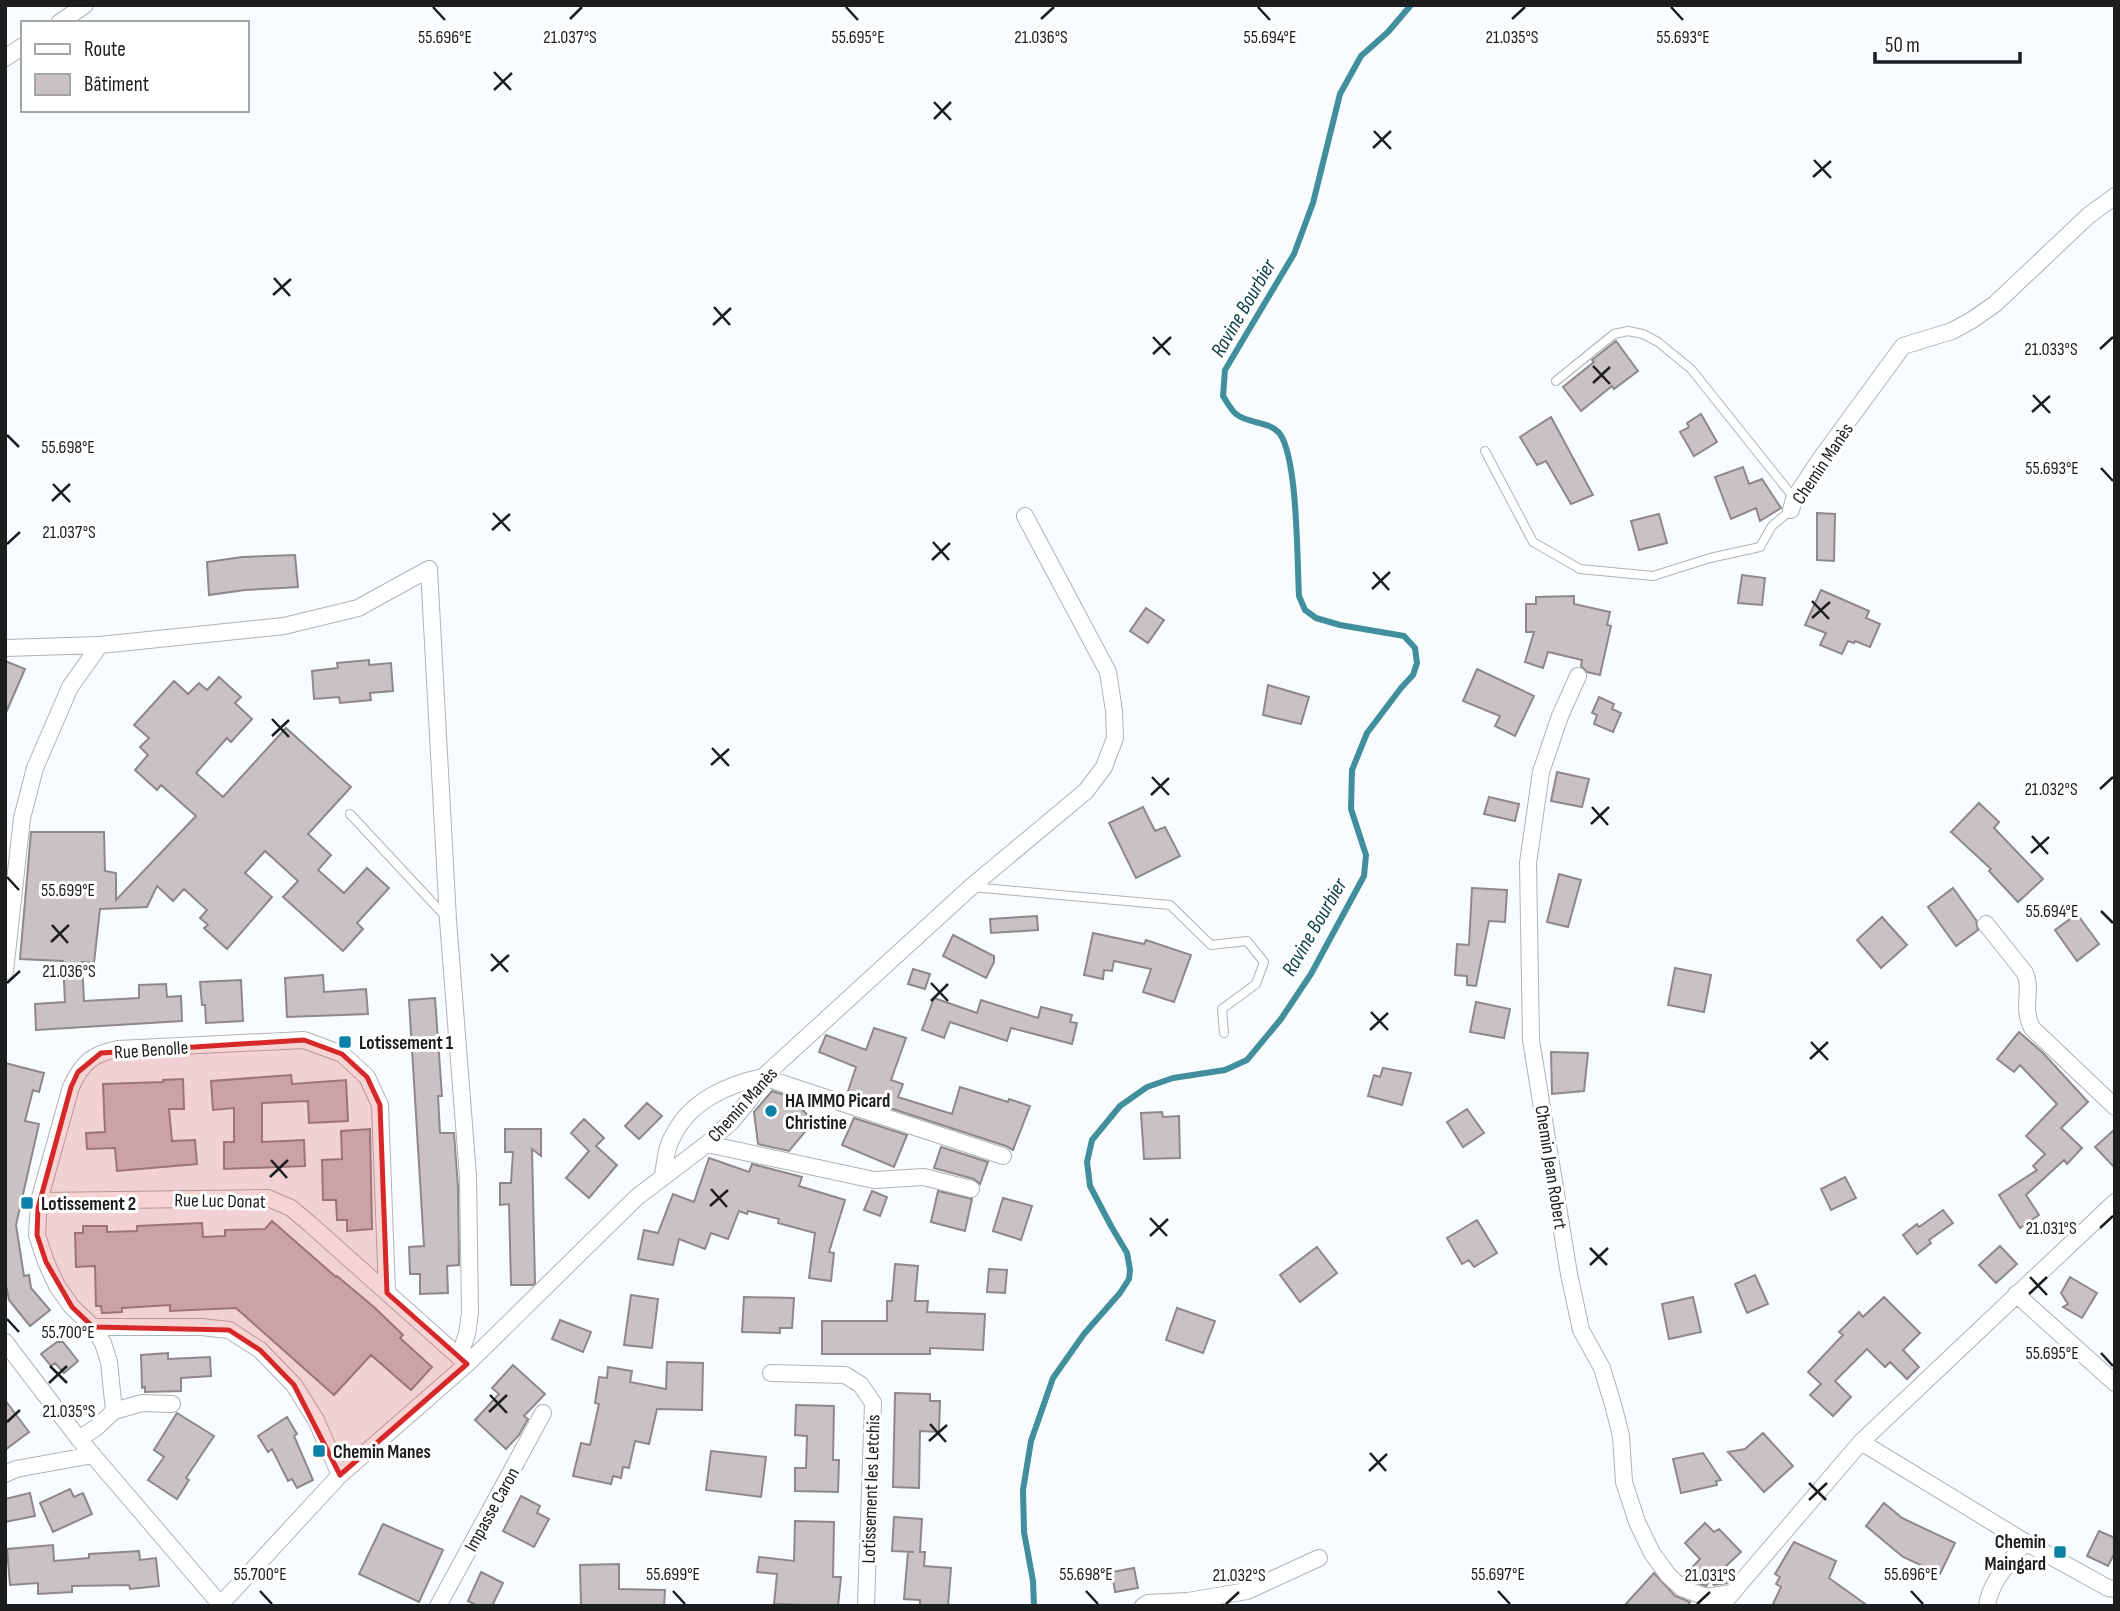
<svg xmlns="http://www.w3.org/2000/svg" width="2120" height="1611" font-family="'Sofia Sans Condensed',sans-serif">
	<style>
		.lines { fill: none; stroke-linecap: round; stroke-linejoin: round }
		.stream { stroke: #418e9c; stroke-width: 6 }
		.building { fill: #c8c2c5; stroke: #8e888b; stroke-width: 2 }
		.service-casing { stroke: #afb3b7; stroke-width: 10 }
		.minor-casing { stroke: #afb3b7; stroke-width: 18 }
		.service { stroke: #fff; stroke-width: 8 }
		.minor { stroke: #fff; stroke-width: 16 }
		.marked { fill: #d62828; fill-opacity: 0.2; stroke: #d62828; stroke-width: 5; stroke-linejoin: round }
		.ticks { fill: none; stroke: #1c1d1f; stroke-width: 2.5 }
		.poi-dot { fill: #0b81a8; stroke: #fff; stroke-width: 2.5 }
		.labels { text-anchor: middle; stroke-width: 6; stroke-linejoin: round; paint-order: stroke }
		.street-label { font-size: 19px; fill: #1c1d1f; stroke: #fff }
		.poi-label { font-size: 19px; font-weight: bold; fill: #1c1d1f; stroke: #fff; text-anchor: start }
		.water-label { font-size: 21px; font-style: italic; fill: #093d46; stroke: #fff }
		.ticks-label { font-size: 18px; text-anchor: middle; fill: #1c1d1f; stroke: #fff; stroke-width: 6; stroke-linejoin: round; paint-order: stroke }
	</style>
	<rect width="100%" height="100%" fill="#f8fcff"/>
	<g class="lines">
		<path class="stream" d="M1034,1606L1033,1581L1024,1532L1023,1490L1031,1441L1053,1378L1084,1334L1120,1293L1129,1279L1130,1270L1127,1253L1111,1226L1090,1186L1087,1162L1092,1140L1120,1106L1147,1087L1173,1078L1225,1070L1247,1060L1281,1019L1311,974L1364,876L1366,855L1351,809L1352,770L1367,733L1401,688L1413,675L1417,663L1415,648L1404,636L1340,625L1316,618L1305,610L1299,596C1297,561 1298,460 1280,434C1270,421 1248,424 1236,414C1231,410 1227,402 1223,396L1225,370L1294,254L1313,203L1340,94L1361,56L1388,32L1411,5"/>
	</g>
	<path class="building" d="M1616,341L1638,371L1614,389L1612,386L1581,411L1563,387L1594,362L1592,360Z
		M1701,414L1717,442L1694,456L1680,432L1689,427L1687,423Z
		M1551,417L1593,495L1571,504L1546,461L1537,465L1520,437Z
		M1743,467L1749,484L1762,479L1781,508L1760,521L1756,508L1731,519L1715,477Z
		M1817,513L1835,514L1834,561L1817,560Z
		M1659,514L1667,543L1639,550L1631,521Z
		M295,555L298,587L245,590L209,595L207,562L242,557Z
		M1742,575L1765,578L1762,605L1738,603Z
		M1821,590L1869,611L1866,618L1880,624L1870,647L1855,641L1854,643L1848,641L1842,654L1820,645L1826,633L1805,625Z
		M1574,596V604L1610,612L1607,625L1611,626L1600,675L1587,672L1581,666L1582,660L1548,652L1543,668L1525,662L1534,632H1526V604H1536V597Z
		M1146,608L1164,620L1148,643L1130,631Z
		M369,660V665L391,663L393,691L370,693L371,700L340,703L339,697L314,699L312,671L338,668L337,663Z
		M5,661L25,669L5,715Z
		M1477,669L1534,696L1515,736L1495,726L1500,716L1463,701Z
		M219,677L241,697L235,703L252,719L231,742L227,738L196,773L223,797L286,728L351,787L308,834L331,855L318,870L344,893L367,868L389,888L357,923L363,929L343,951L283,897L298,881L265,851L245,873L272,897L227,949L204,928L208,925L200,918L207,910L184,889L173,901L157,886L147,907L100,909L94,963L82,962L84,1001L139,998V985L166,984L167,997L181,996L182,1021L36,1030L35,1004L65,1002L63,961L20,959L31,832H104L105,871L116,873V900L196,816L161,785L157,790L135,770L148,755L140,747L149,738L134,725L174,681L188,694L199,683L207,690Z
		M1268,685L1309,697L1301,724L1263,715Z
		M1599,697L1614,704L1612,709L1621,713L1613,732L1594,724L1597,715L1592,713Z
		M1557,772L1589,779L1582,807L1551,801Z
		M1489,797L1519,804L1515,821L1484,814Z
		M1979,803L1999,822L1994,828L2043,879L2018,902L1989,871L1991,869L1951,832Z
		M1143,807L1155,831L1165,827L1180,856L1136,878L1109,823Z
		M1559,874L1581,880L1568,927L1547,922Z
		M1472,888L1507,890L1505,922L1489,921L1476,986L1467,985V976L1455,975L1457,944L1469,945Z
		M1953,888L1976,920L1978,930L1956,946L1928,907Z
		M2077,914L2099,944L2077,961L2055,930Z
		M1037,916L1038,930L991,933L990,919Z
		M1882,917L1907,945L1881,968L1857,940Z
		M1093,933L1144,944L1146,940L1191,955L1174,1002L1143,992L1151,969L1114,961L1112,971L1104,970L1103,979L1084,975Z
		M953,935L994,956V962L986,978L943,956Z
		M1675,968L1711,975L1704,1012L1668,1005Z
		M913,969L930,974L925,989L908,984Z
		M323,975L324,992L366,989L368,1014L287,1017L285,978Z
		M241,980L243,1021L206,1023L205,1005H202L200,982Z
		M435,998L442,1096H438L440,1133H454L458,1187L459,1265L447,1266L448,1293L420,1294V1274H410L409,1247L424,1246L409,1000Z
		M934,998L977,1013L981,1000L1038,1018L1041,1007L1072,1015L1070,1022L1077,1023L1072,1044L1011,1028L1007,1041L950,1022L944,1038L922,1030Z
		M1476,1002L1510,1009L1504,1038L1470,1032Z
		M874,1028L906,1038L891,1080L903,1084L898,1097L952,1114L960,1087L1008,1102L1009,1099L1030,1106L1013,1150L1006,1146L847,1094L856,1067L819,1052L826,1035L866,1050Z
		M2019,1032L2043,1053L2088,1102L2061,1128L2082,1148L2067,1164L2064,1160L2026,1195L2039,1215L2020,1228L1999,1195L2037,1170L2033,1166L2045,1154L2026,1136L2057,1104L2020,1065L2014,1072L1997,1059Z
		M1551,1052L1588,1053L1584,1091L1552,1094Z
		M5,1063L44,1073L39,1092L33,1090L25,1121L39,1124L16,1225L24,1276L29,1275L31,1288L50,1310L30,1326L9,1300L5,1281Z
		M1383,1068L1411,1073L1402,1105L1368,1096L1374,1075L1380,1077Z
		M291,1075L292,1084L346,1080L348,1121L309,1123L308,1101L262,1103V1142L304,1140L305,1166L224,1169V1142H234V1108L213,1110L211,1081Z
		M183,1079L184,1109H169L172,1141L195,1140L197,1164L117,1171L115,1148L87,1149L86,1133L105,1132L103,1084L163,1082V1080Z
		M772,1091L788,1096L814,1121L789,1151L758,1144L754,1112Z
		M647,1103L662,1116L639,1139L625,1126Z
		M1467,1109L1484,1133L1463,1147L1447,1122Z
		M1162,1112L1163,1117L1179,1116L1180,1158L1144,1159L1141,1113Z
		M854,1118L907,1135L894,1167L842,1145Z
		M584,1119L604,1138L596,1146L617,1165L589,1198L566,1178L589,1151L571,1133Z
		M370,1129L372,1229L347,1231V1220H337L336,1200H323L322,1160L342,1159L341,1131Z
		M505,1129H541V1156L532,1149L535,1283L533,1285H511L509,1204L500,1205V1183H511L513,1152H505Z
		M2115,1129V1168L2095,1147Z
		M941,1147L988,1162L980,1184L974,1179L934,1168Z
		M709,1158L749,1172L752,1164L802,1177L799,1186L845,1200L829,1252L834,1253L831,1281L809,1278L815,1233L778,1223L779,1219L748,1211L747,1214L739,1211L728,1239L711,1233L705,1249L679,1239L673,1265L638,1259L644,1230L658,1233L673,1194L694,1202Z
		M1845,1177L1856,1198L1831,1210L1821,1189Z
		M872,1191L887,1197L880,1216L864,1210Z
		M938,1191L972,1199L965,1231L931,1222Z
		M1003,1198L1032,1206L1021,1240L993,1231Z
		M1943,1210L1953,1223L1929,1240L1931,1243L1917,1254L1903,1235L1917,1224L1919,1227Z
		M1477,1220L1497,1253L1474,1267L1469,1260L1462,1264L1447,1238Z
		M272,1221L336,1277L337,1276L375,1308L403,1335L400,1338L432,1367L411,1390L371,1355L334,1395L236,1308L170,1311V1305L122,1308V1312L102,1313L101,1306H96L95,1266L76,1267L75,1233H83V1226H107V1232L137,1231V1226L202,1223L203,1237L225,1236V1230L265,1229Z
		M2000,1246L2017,1264L1996,1283L1979,1265Z
		M1317,1247L1337,1273L1300,1302L1280,1275Z
		M895,1264L918,1266L915,1301H928L927,1312L985,1314L983,1350L930,1348V1354H822V1321H887V1301H892Z
		M989,1269L1007,1270L1005,1293L987,1292Z
		M1755,1275L1768,1304L1747,1313L1735,1284Z
		M2070,1277L2097,1293L2082,1318L2063,1307L2068,1304L2061,1293Z
		M631,1295L658,1299L652,1348L624,1345Z
		M744,1297L794,1298L792,1328H780V1333L742,1332Z
		M1693,1297L1701,1332L1669,1339L1662,1304Z
		M1884,1297L1920,1333L1903,1350L1919,1367L1907,1379L1890,1362L1885,1367L1867,1349L1835,1381L1851,1397L1833,1416L1810,1395L1821,1384L1808,1372L1843,1335L1839,1332L1859,1312L1863,1317Z
		M1177,1308L1215,1321L1203,1353L1166,1340Z
		M560,1320L591,1332L583,1352L552,1339Z
		M57,1342H63L78,1361L64,1373L55,1363L51,1366L41,1354Z
		M168,1353V1359L210,1357L211,1376L181,1378V1391L145,1392V1387L142,1388L141,1355Z
		M667,1362L703,1363L702,1410L657,1409L649,1444L635,1441L629,1468L623,1467L621,1478L613,1476L611,1484L573,1476L581,1443L590,1445L599,1404L595,1403L599,1377L607,1378L608,1367L632,1371L630,1382L666,1389Z
		M513,1365L545,1394L524,1416L528,1419L519,1435L506,1449L475,1420L499,1394L492,1388Z
		M895,1393L930,1394V1401H940L939,1432L920,1431L919,1488L893,1487Z
		M5,1400L29,1432L5,1450Z
		M796,1405L834,1406L833,1460H839L838,1492L795,1491V1468H806L807,1436L795,1435Z
		M177,1413L214,1436L186,1478L189,1480L177,1499L148,1480L164,1457L154,1450Z
		M287,1417L297,1434L294,1436L313,1480L297,1488L292,1479L288,1481L272,1449L268,1452L258,1436Z
		M1763,1433L1793,1466L1764,1492L1728,1452L1745,1449Z
		M711,1451L766,1457L761,1497L706,1490Z
		M1703,1453L1721,1480L1716,1481L1717,1485L1681,1493L1673,1459Z
		M70,1489L74,1497L83,1493L92,1514L53,1532L40,1503Z
		M30,1493L35,1516L5,1522V1499Z
		M521,1496L540,1506L537,1513L549,1519L534,1547L503,1531Z
		M1884,1503L1902,1518L1955,1543L1940,1574L1903,1557L1866,1526Z
		M894,1517L922,1519L920,1552H925L924,1566L951,1568L948,1606H920V1600L904,1599L908,1552H914L892,1551Z
		M795,1521L834,1522L833,1577H841L838,1606L774,1604L777,1574L757,1572L759,1557L794,1561Z
		M1705,1523L1714,1532L1719,1529L1741,1552L1725,1567L1733,1575L1727,1583L1714,1585L1710,1581L1706,1586L1688,1579L1684,1576L1700,1559L1685,1543Z
		M383,1524L443,1550L419,1602L359,1574Z
		M2099,1531L2115,1538V1552L2108,1566L2087,1556Z
		M1794,1542L1836,1561L1829,1578L1868,1606H1772L1781,1587L1776,1584L1780,1577L1775,1574Z
		M53,1545L54,1561L89,1558V1554L139,1551L140,1560L156,1558L159,1586L130,1589L129,1585L72,1586V1592L38,1594V1583L10,1585L7,1549Z
		M619,1564V1589L665,1590L664,1606H581L580,1565Z
		M1134,1568L1138,1588L1115,1592L1112,1572Z
		M481,1572L503,1583L492,1606H478L468,1601Z
		M1654,1573L1675,1596L1690,1602L1687,1606H1624Z"/>
	<g class="lines">
		<defs>
			<path id="service" d="M1556,381L1614,334L1628,331L1643,334L1658,342L1691,369L1794,498
				M1485,451L1533,542L1580,569L1653,576L1710,558L1760,547L1772,526L1791,510
				M350,814L446,917
				M972,887L1170,905L1211,945L1247,941L1264,962L1256,984L1222,1009L1224,1033"/>
			<path id="minor" d="M59,23L85,5
				M5,58L23,46
				M1791,510L1794,499L1821,458L1903,346L1952,331L1972,320L1995,304L2088,216L2115,196
				M5,648L100,645L284,626L358,608L429,569L448,920L468,1176L470,1313L467,1334L459,1357
				M1578,676L1560,716L1541,772L1528,863L1531,1040L1569,1274L1581,1330L1602,1368L1614,1408L1621,1436L1624,1482L1637,1522L1652,1553L1668,1575L1682,1588L1706,1597L1732,1593
				M1986,924L2025,973C2033,990 2021,1006 2032,1028L2115,1107
				M5,971L22,818L35,768L70,687L100,645
				M707,1144L874,1180L924,1177L971,1189
				M663,1176C665,1162 666,1147 674,1134C691,1101 728,1084 763,1077L1003,1156
				M39,1201L268,1198L291,1208L310,1224L466,1363
				M2016,1294L2115,1383
				M93,1327H201L229,1330L260,1350L294,1385L316,1420L340,1475
				M5,1342L79,1439L220,1604
				M771,1373L845,1375L861,1385L873,1403L866,1606
				M114,1411L109,1362L103,1343L93,1327L72,1307L57,1286L46,1262L37,1235L39,1201L71,1087C82,1063 92,1054 118,1049L304,1040L342,1054L367,1077L380,1105L387,1293
				M79,1439L97,1427L114,1411L142,1403L172,1404
				M1861,1442L2025,1542L2108,1588L2115,1589
				M5,1474L16,1469L93,1455
				M1726,1600L1861,1442L2115,1202
				M219,1606L340,1475L467,1364L637,1197L707,1144L732,1121L750,1099L763,1077L971,887L1086,791L1104,767L1115,738L1114,711L1108,672L1025,516
				M438,1606L543,1413
				M1143,1606L1148,1603L1188,1601L1247,1591L1319,1558
				M1987,1606C1990,1581 2011,1561 2025,1542"/>
		</defs>
		<use href="#service" class="service-casing"/>
		<use href="#minor" class="minor-casing"/>
		<use href="#service" class="service"/>
		<use href="#minor" class="minor"/>
	</g>
	<path class="marked" d="M304,1040L342,1054L367,1077L380,1105L387,1293L467,1364L340,1475L294,1385L260,1350L229,1330L93,1327L72,1307L46,1262L37,1235L38,1208L71,1087L78,1072L101,1053Z"/>
	<path class="ticks" d="M433,7L445,20M846,7L858,20M1258,7L1270,20M1671,7L1683,20M570,19L582,7M1041,19L1054,7M1512,19L1525,7M494,72L511,90M494,90L512,73M934,102L951,120M934,119L951,102M1374,131L1391,149M1373,148L1391,131M1814,160L1831,178M1813,177L1831,161M274,278L290,296M273,295L291,279M714,307L730,325M713,325L731,308M1153,337L1170,355M2100,349L2113,337M1153,354L1171,337M1593,366L1610,384M1593,383L1610,367M2033,395L2050,413M2032,412L2050,396M7,435L19,447M2101,468L2113,481M53,484L70,502M52,501L70,484M493,513L510,531M492,530L510,514M933,542L949,560M7,544L20,532M932,560L950,543M1373,572L1389,590M1372,589L1390,572M1812,601L1829,619M1812,618L1830,602M272,719L289,737M272,736L289,720M712,748L729,766M711,765L729,749M1152,777L1169,795M2100,789L2113,777M1151,795L1169,778M1592,807L1608,825M1591,824L1609,807M2032,836L2048,854M2031,853L2049,837M7,877L19,890M2101,911L2113,923M52,925L68,943M51,942L69,925M491,954L508,972M491,971L509,955M7,983L20,971M931,983L948,1001M931,1001L948,984M1371,1012L1388,1030M1370,1030L1388,1013M1811,1042L1828,1060M1810,1059L1828,1042M271,1160L287,1178M270,1177L288,1160M711,1189L727,1207M710,1206L728,1190M1150,1218L1167,1236M2100,1228L2113,1216M1150,1236L1168,1219M1590,1248L1607,1265M1590,1265L1608,1248M2030,1277L2047,1295M2029,1294L2047,1277M7,1319L19,1332M2101,1353L2113,1366M50,1366L67,1383M49,1383L67,1366M490,1395L507,1413M489,1412L507,1395M7,1422L20,1410M930,1424L946,1442M929,1441L947,1425M1370,1453L1386,1471M1369,1471L1387,1454M1809,1483L1826,1500M1809,1500L1827,1483M260,1591L272,1604M673,1591L685,1604M1086,1591L1098,1604M1498,1591L1510,1604M1911,1591L1923,1604M1226,1604L1239,1592M1697,1604L1710,1592"/>
	<g class="poi-dot">
		<rect x="338" y="1035" width="14" height="14" rx="3.5"/>
		<circle cx="771" cy="1111" r="7"/>
		<rect x="20" y="1196" width="14" height="14" rx="3.5"/>
		<rect x="312" y="1444" width="14" height="14" rx="3.5"/>
		<rect x="2053" y="1545" width="14" height="14" rx="3.5"/>
	</g>
	<g class="labels">
		<g class="street-label">
			<text transform="translate(1822 463) rotate(-56)" y="7">Chemin Manès</text>
			<text transform="translate(151 1049) rotate(-4)" y="7">Rue Benolle</text>
			<text transform="translate(742 1104) rotate(-48)" y="7">Chemin Manès</text>
			<text transform="translate(1552 1167) rotate(81)" y="7">Chemin Jean Robert</text>
			<text transform="translate(220 1200) rotate(1)" y="7">Rue Luc Donat</text>
			<text transform="translate(870 1489) rotate(-88)" y="7">Lotissement les Letchis</text>
			<text transform="translate(491 1509) rotate(-61)" y="7">Impasse Caron</text>
		</g>
		<g class="poi-label">
			<text x="359" y="1049">Lotissement 1</text>
			<text x="785" y="1107">HA IMMO Picard<tspan x="785" dy="22">Christine</tspan></text>
			<text x="41" y="1210">Lotissement 2</text>
			<text x="333" y="1458">Chemin Manes</text>
			<text x="2046" y="1548" text-anchor="end">Chemin<tspan x="2046" dy="22">Maingard</tspan></text>
		</g>
		<g class="water-label">
			<text transform="translate(1243 308) rotate(-60)" y="7">Ravine Bourbier</text>
			<text transform="translate(1314 927) rotate(-60)" y="7">Ravine Bourbier</text>
		</g>
	</g>
	<g class="ticks-label">
		<text x="570" y="43">21.037°S</text>
		<text x="1041" y="43">21.036°S</text>
		<text x="1512" y="43">21.035°S</text>
		<text x="445" y="43">55.696°E</text>
		<text x="858" y="43">55.695°E</text>
		<text x="1270" y="43">55.694°E</text>
		<text x="1683" y="43">55.693°E</text>
		<text x="2051" y="355">21.033°S</text>
		<text x="68" y="453">55.698°E</text>
		<text x="2052" y="474">55.693°E</text>
		<text x="69" y="538">21.037°S</text>
		<text x="2051" y="795">21.032°S</text>
		<text x="68" y="896">55.699°E</text>
		<text x="2052" y="917">55.694°E</text>
		<text x="69" y="977">21.036°S</text>
		<text x="2051" y="1234">21.031°S</text>
		<text x="68" y="1338">55.700°E</text>
		<text x="2052" y="1359">55.695°E</text>
		<text x="69" y="1417">21.035°S</text>
		<text x="260" y="1580">55.700°E</text>
		<text x="673" y="1580">55.699°E</text>
		<text x="1086" y="1580">55.698°E</text>
		<text x="1498" y="1580">55.697°E</text>
		<text x="1911" y="1580">55.696°E</text>
		<text x="1239" y="1581">21.032°S</text>
		<text x="1710" y="1581">21.031°S</text>
	</g>
	<rect width="2120" height="1611" fill="none" stroke="#1c1d1f" stroke-width="14"/>
	<rect x="21" y="21" width="228" height="91" fill="#ffffff" stroke="#a4a5a5" stroke-width="2"/>
	<rect x="35" y="44" width="35" height="10" fill="#ffffff" stroke="#a4a5a5" stroke-width="2"/>
	<text x="84" y="56" font-size="21" fill="#1c1d1f">Route</text>
	<rect x="35" y="74" width="35" height="21" fill="#c8c2c5" stroke="#a4a5a5" stroke-width="2"/>
	<text x="84" y="91" font-size="21" fill="#1c1d1f">Bâtiment</text>
	<path d="M1875 52v10h145v-10" fill="none" stroke="#1c1d1f" stroke-width="3.5"/>
	<text x="1885" y="52" font-size="21" fill="#1c1d1f" stroke="#ffffff" stroke-width="5" paint-order="stroke">50 m</text>
</svg>
